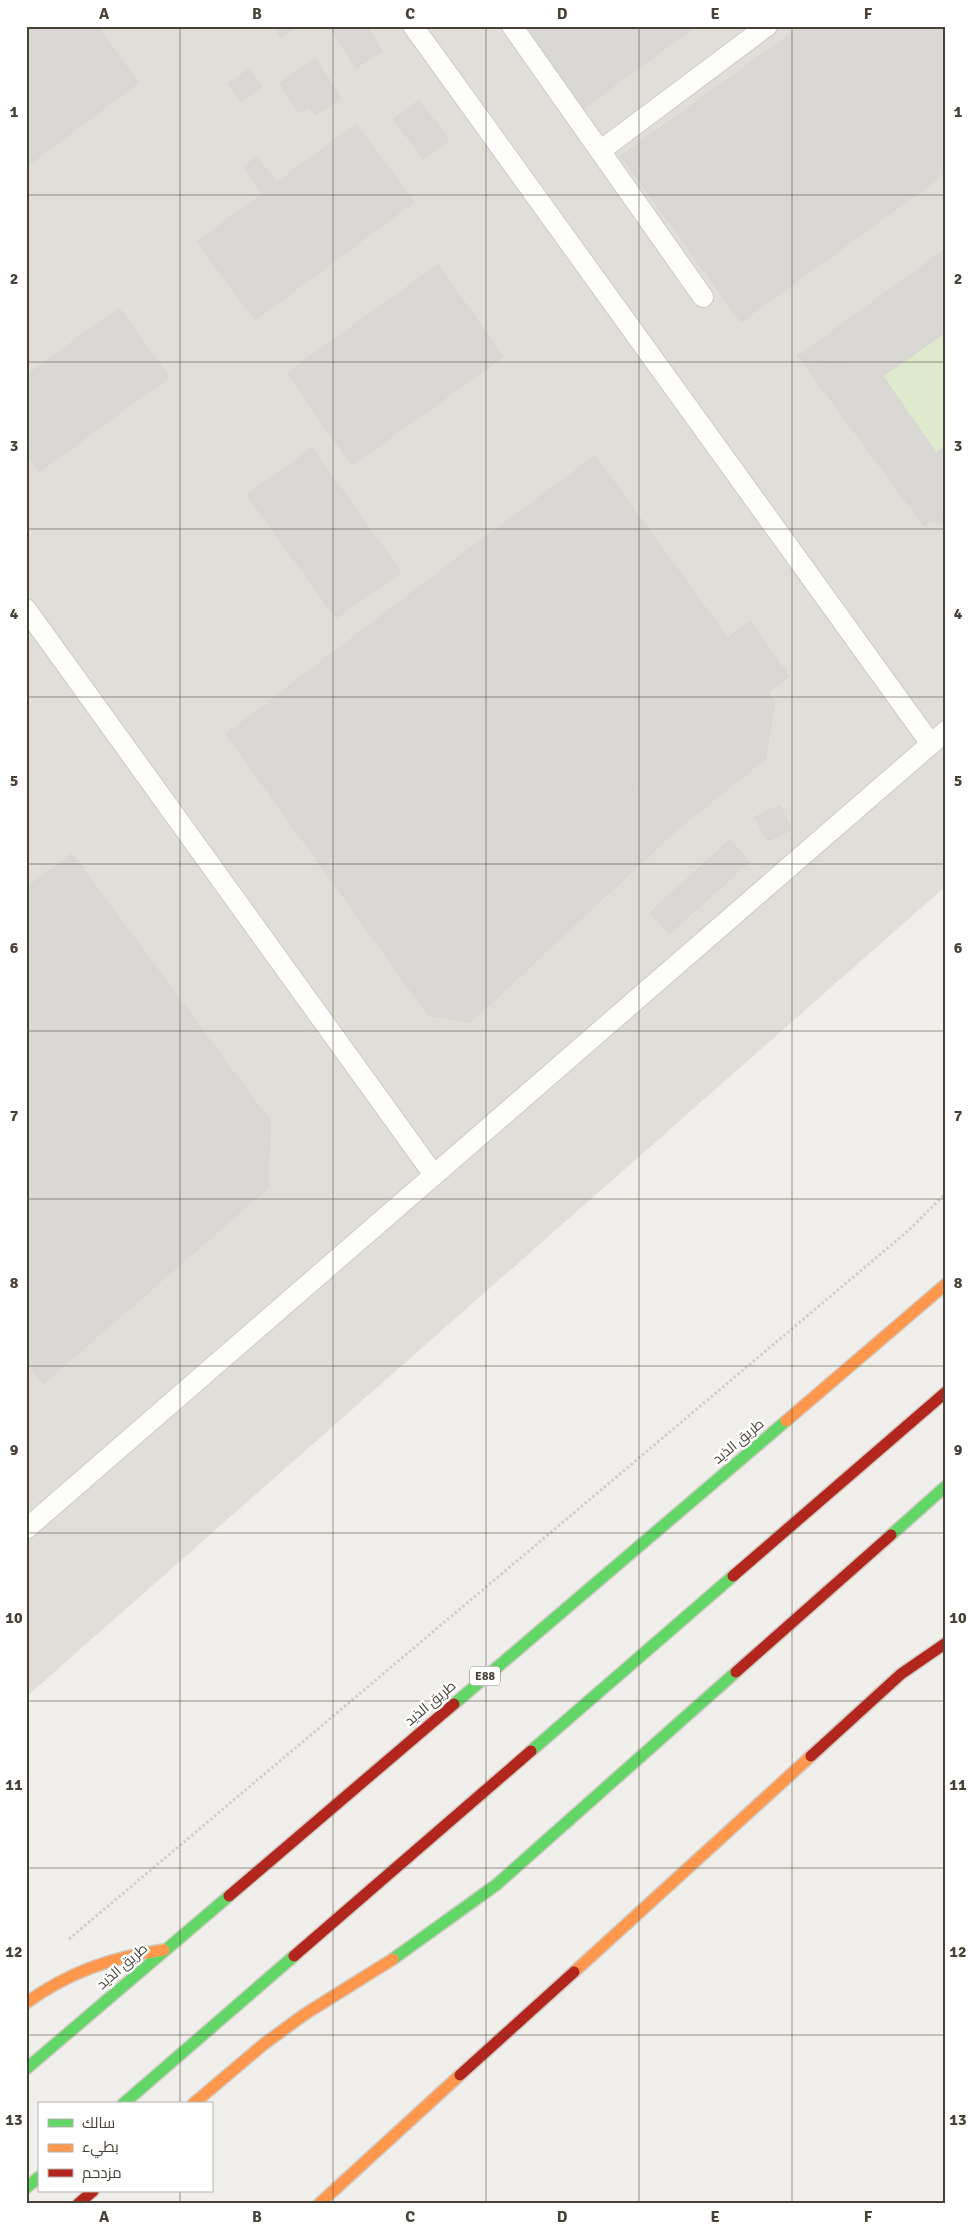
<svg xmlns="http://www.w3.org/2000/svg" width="972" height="2230" font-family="Signika,Cairo,sans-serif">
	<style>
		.industrial { fill: #e1deda }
		.green { fill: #dfeacd }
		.building { fill: #dad8d4; stroke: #d9d6d1 }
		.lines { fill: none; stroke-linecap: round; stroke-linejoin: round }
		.lane-casing { stroke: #cdcbc7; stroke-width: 22 }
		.fast-casing { stroke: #d0ccc3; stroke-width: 14 }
		.slow-casing { stroke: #d0ccc3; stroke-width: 14 }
		.jam-casing { stroke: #d0ccc3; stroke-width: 14 }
		.path { stroke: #d1cfcc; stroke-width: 3; stroke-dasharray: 2.5 2.5; stroke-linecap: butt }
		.lane { stroke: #fdfdfc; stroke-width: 20 }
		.fast { stroke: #63d668; stroke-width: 11 }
		.slow { stroke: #ff974d; stroke-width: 11 }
		.jam { stroke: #b3261e; stroke-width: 11 }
		.grid { fill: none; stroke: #474138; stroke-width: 1; stroke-opacity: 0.55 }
		.labels { text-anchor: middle; stroke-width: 5; stroke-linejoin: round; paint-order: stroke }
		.shield { fill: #fff; stroke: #7e7a74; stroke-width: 1 }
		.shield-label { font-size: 12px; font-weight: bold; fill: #474138 }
		.street-label { font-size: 14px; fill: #474138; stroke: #fff }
		.neatline { fill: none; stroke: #474138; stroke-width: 2 }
		.grid-label { font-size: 16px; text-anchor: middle; font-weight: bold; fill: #474138 }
	</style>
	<rect width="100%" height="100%" fill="#f1efeb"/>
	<path class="industrial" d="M26,26H946V886L26,1697Z"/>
	<path class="green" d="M946,332V446L936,453L883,376Z"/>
	<path class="building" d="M26,26H98L138,83L26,167Z
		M277,26H299L281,38L275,28Z
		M329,26H366L382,51L356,68Z
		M523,26H696L582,109Z
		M801,26H946V173L741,322L621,156Z
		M316,59L341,98L315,115L309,106L299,113L280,83Z
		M249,69L262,86L241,102L228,84Z
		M419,100L449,140L423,159L394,119Z
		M356,124L414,202L255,320L197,242Z
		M257,157L277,183L262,193L243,167Z
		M946,249V332L883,376L798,356Z
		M438,265L503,357L352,465L287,373Z
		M119,308L169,377L39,472L26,454V376Z
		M798,356L883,376L936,453L924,526Z
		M946,446V511L924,526L936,453Z
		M312,448L401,572L336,618L247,495Z
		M595,456L754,674L625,770L465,552Z
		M946,511V525L932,520Z
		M465,552L671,835L471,1022L428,1015L226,734Z
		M750,622L789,676L768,692L728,638Z
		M754,674L775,702L765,759L671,835L625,770Z
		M780,805L791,830L767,841L755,817Z
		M730,840L749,862L669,934L650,912Z
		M72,854L270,1121L268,1188L43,1384L26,1362V888Z"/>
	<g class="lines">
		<defs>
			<path id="lane" d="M413,26L931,744
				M512,26L703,297
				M600,151L767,26
				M26,609L434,1175
				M26,1529L946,731"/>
			<path id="fast" d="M891,1535L946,1486
				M454,1704L786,1421
				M531,1751L733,1576
				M393,1959L496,1885L736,1672
				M26,2069L229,1896
				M123,2104L294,1956
				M26,2188L39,2177"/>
			<path id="slow" d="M786,1421L946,1284
				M574,1972L811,1756
				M26,2003C69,1972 112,1957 164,1950
				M193,2104L264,2044L305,2014L393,1959
				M319,2204L460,2075"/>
			<path id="jam" d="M733,1576L946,1392
				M736,1672L891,1535
				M811,1756L901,1674L946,1643
				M229,1896L454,1704
				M294,1956L531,1751
				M460,2075L574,1972
				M78,2204L93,2191"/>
		</defs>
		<use href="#lane" class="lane-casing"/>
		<use href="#fast" class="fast-casing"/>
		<use href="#slow" class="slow-casing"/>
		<use href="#jam" class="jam-casing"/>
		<path class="path" d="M69,1939L909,1230L946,1193"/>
		<use href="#lane" class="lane"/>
		<use href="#fast" class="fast"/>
		<use href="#slow" class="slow"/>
		<use href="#jam" class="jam"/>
	</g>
	<path class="grid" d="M180,26V2104M333,26V2204M486,26V2204M639,26V2204M792,26V2204M26,195H946M26,362H946M26,529H946M26,697H946M26,864H946M26,1031H946M26,1199H946M26,1366H946M26,1533H946M26,1701H946M26,1868H946M26,2035H946M180,2191V2204"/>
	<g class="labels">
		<rect class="shield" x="470" y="1666.5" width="30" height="19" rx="4"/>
		<g class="shield-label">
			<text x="485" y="1680">E88</text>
		</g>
		<g class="street-label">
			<text transform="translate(738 1441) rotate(-40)" y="5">طريق الذيد</text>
			<text transform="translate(430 1703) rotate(-40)" y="5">طريق الذيد</text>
			<text transform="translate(122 1966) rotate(-41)" y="5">طريق الذيد</text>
		</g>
	</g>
	<rect width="972" height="2230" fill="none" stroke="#ffffff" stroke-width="55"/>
	<rect x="38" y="2102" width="175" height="90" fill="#ffffff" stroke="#b5b3af"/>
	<rect x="48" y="2119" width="25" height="8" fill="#63d668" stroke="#b5b3af"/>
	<text x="82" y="2128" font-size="15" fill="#474138">سالك</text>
	<rect x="48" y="2144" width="25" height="8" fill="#ff974d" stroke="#b5b3af"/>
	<text x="82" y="2152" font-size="15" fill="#474138">بطيء</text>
	<rect x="48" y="2169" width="25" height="8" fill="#b3261e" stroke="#b5b3af"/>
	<text x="82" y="2178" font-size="15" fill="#474138">مزدحم</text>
	<rect x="28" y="28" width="916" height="2174" class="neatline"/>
	<g class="grid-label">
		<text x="104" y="19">A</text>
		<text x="257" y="19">B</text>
		<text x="410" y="19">C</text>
		<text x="562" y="19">D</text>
		<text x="715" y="19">E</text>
		<text x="868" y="19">F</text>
		<text x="14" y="117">1</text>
		<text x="958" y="117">1</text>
		<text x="14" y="284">2</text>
		<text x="958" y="284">2</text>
		<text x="14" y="451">3</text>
		<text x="958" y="451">3</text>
		<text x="14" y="619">4</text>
		<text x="958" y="619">4</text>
		<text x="14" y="786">5</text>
		<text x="958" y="786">5</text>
		<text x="14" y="953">6</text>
		<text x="958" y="953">6</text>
		<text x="14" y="1121">7</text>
		<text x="958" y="1121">7</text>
		<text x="14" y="1288">8</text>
		<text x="958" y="1288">8</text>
		<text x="14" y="1455">9</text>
		<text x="958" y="1455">9</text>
		<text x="14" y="1623">10</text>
		<text x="958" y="1623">10</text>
		<text x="14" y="1790">11</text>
		<text x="958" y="1790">11</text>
		<text x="14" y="1957">12</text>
		<text x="958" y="1957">12</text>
		<text x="14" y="2125">13</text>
		<text x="958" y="2125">13</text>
		<text x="104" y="2222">A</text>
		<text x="257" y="2222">B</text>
		<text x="410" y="2222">C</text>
		<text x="562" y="2222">D</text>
		<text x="715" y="2222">E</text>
		<text x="868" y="2222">F</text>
	</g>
</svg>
